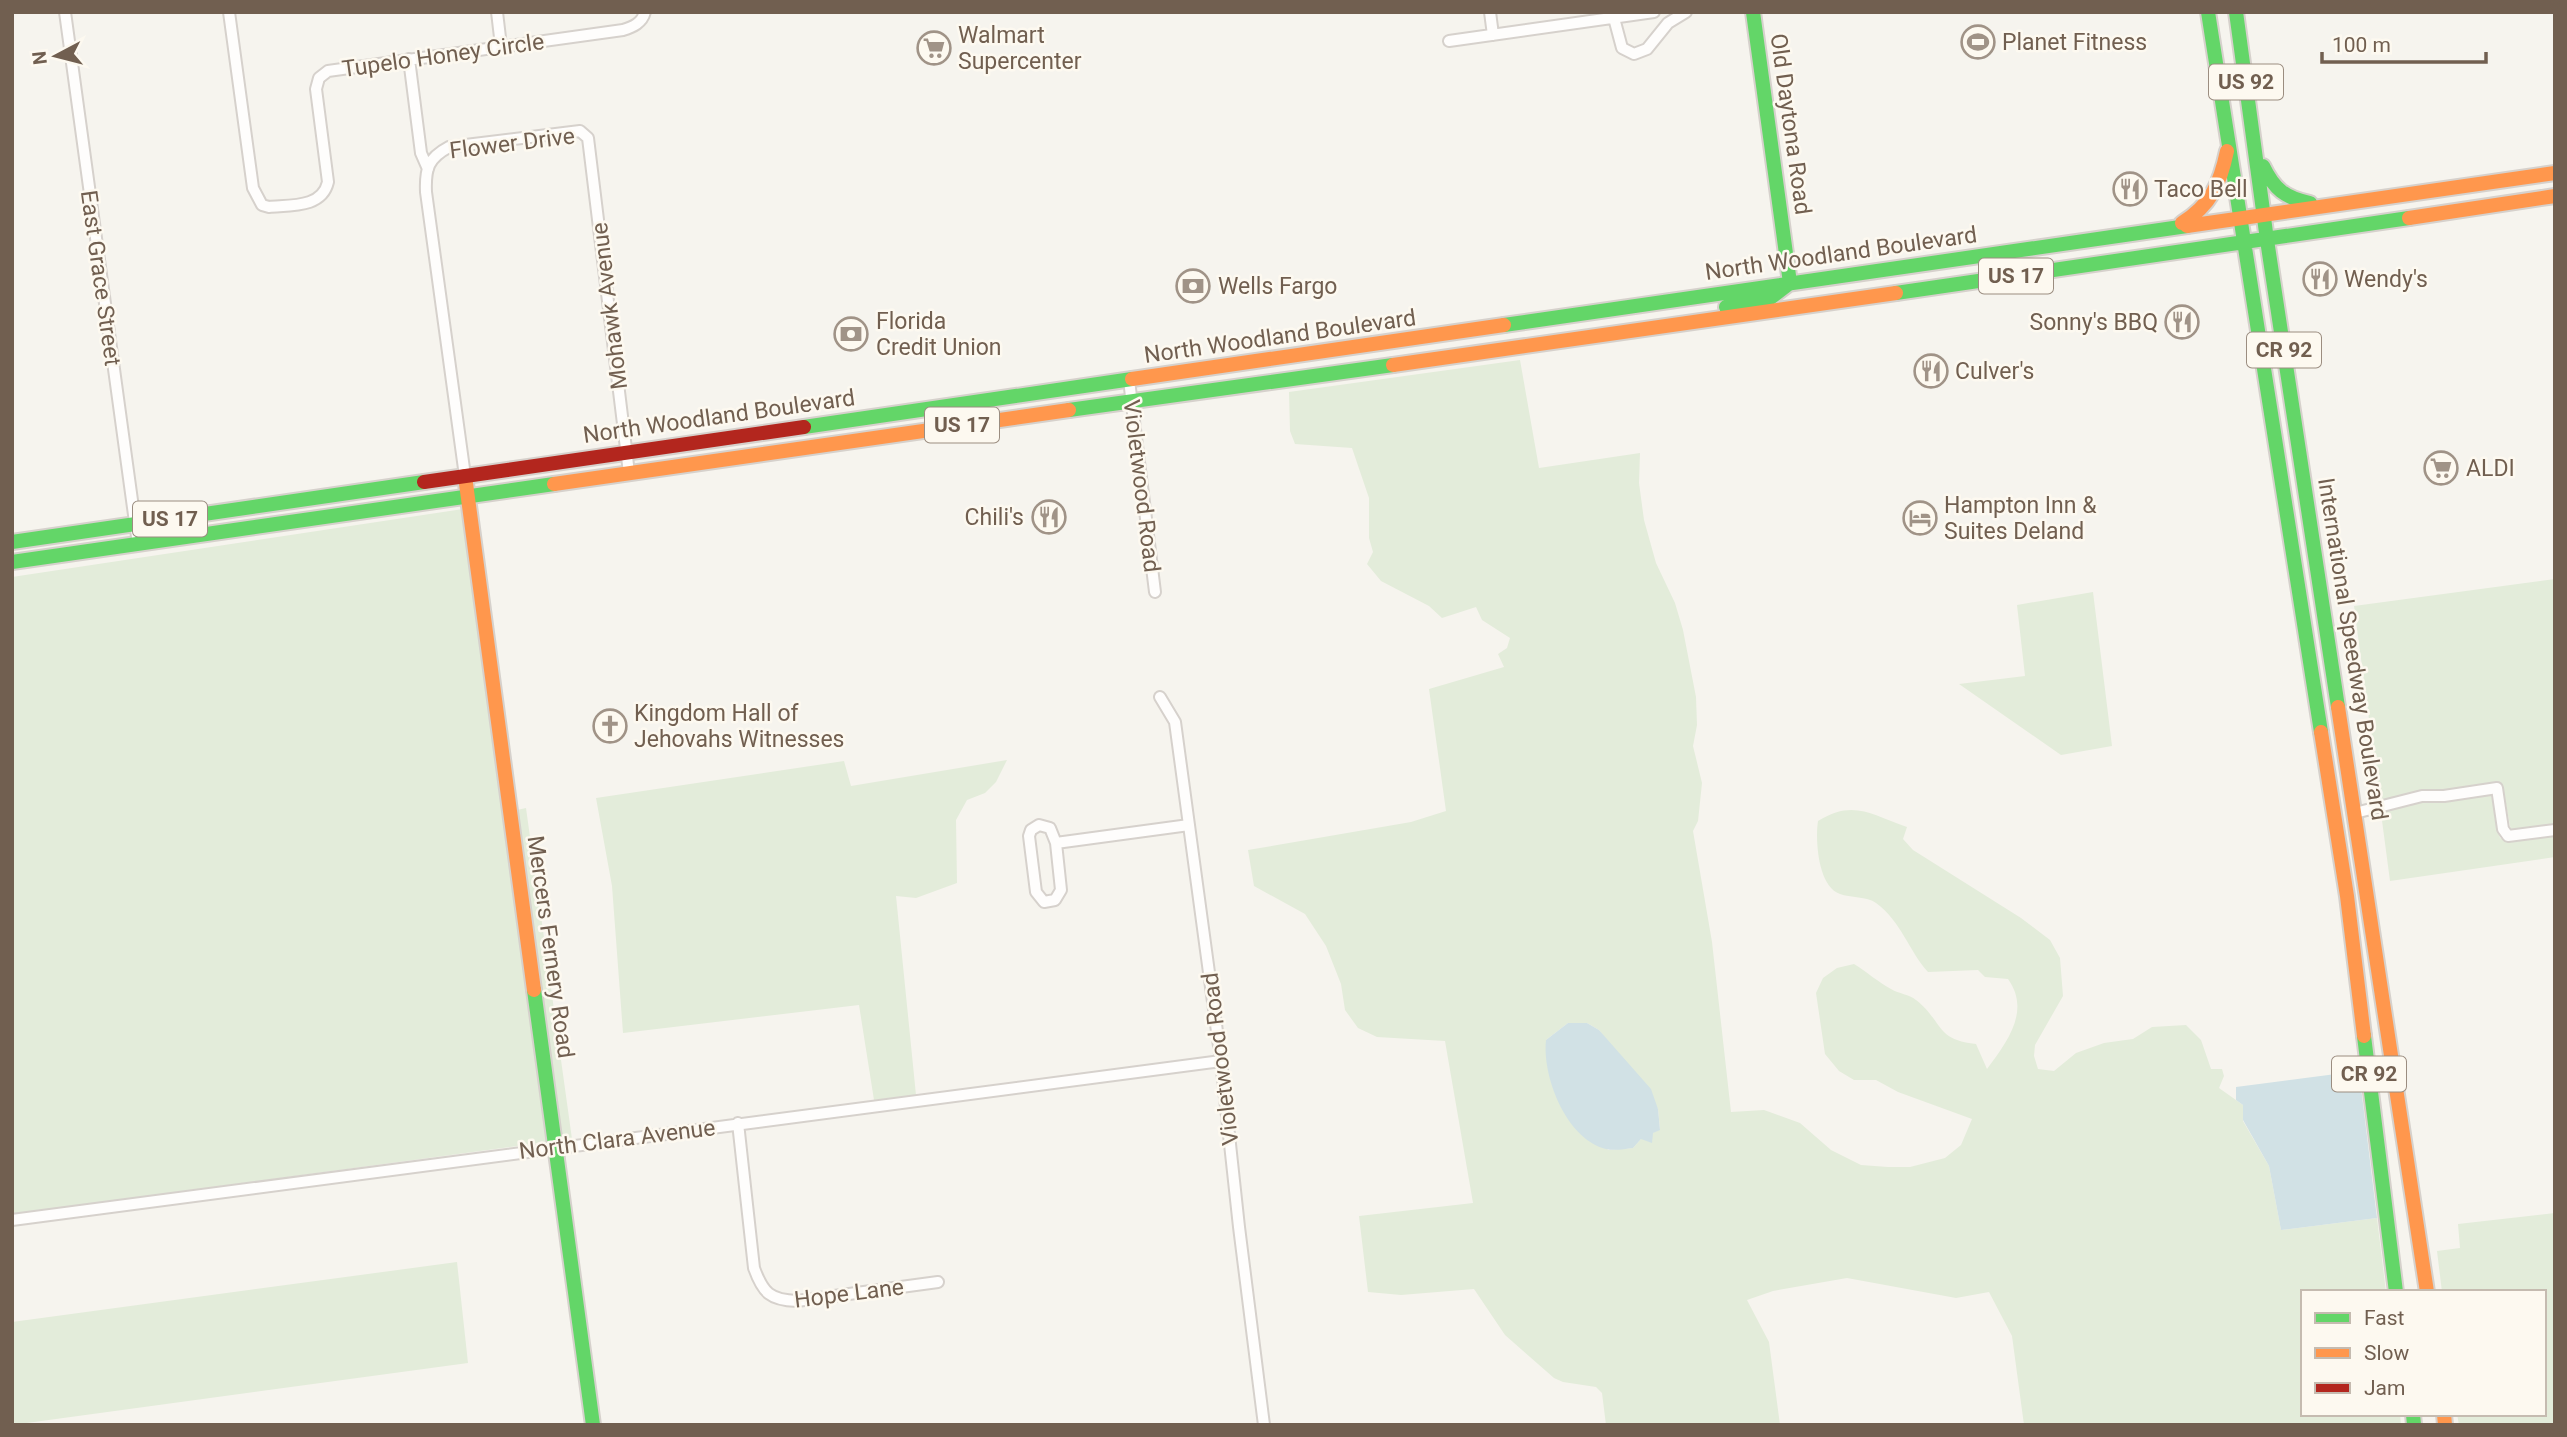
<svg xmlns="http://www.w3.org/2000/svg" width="2567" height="1437" font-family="Roboto,sans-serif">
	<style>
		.green { fill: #e3ecda; fill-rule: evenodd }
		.water { fill: #d1e1e5 }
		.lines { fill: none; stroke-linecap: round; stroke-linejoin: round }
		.street-casing { stroke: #d6d1cc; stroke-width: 14 }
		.fast-casing { stroke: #d6d1cc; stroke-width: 18 }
		.slow-casing { stroke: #d6d1cc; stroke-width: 18 }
		.jam-casing { stroke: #d6d1cc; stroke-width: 18 }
		.street { stroke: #fefdfc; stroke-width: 10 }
		.fast { stroke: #63d668; stroke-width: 14 }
		.slow { stroke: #ff974d; stroke-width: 14 }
		.jam { stroke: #b3261e; stroke-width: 14 }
		.labels { text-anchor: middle; stroke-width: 5; stroke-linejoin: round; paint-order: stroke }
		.shield { fill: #fdf9f0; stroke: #9b8d80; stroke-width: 2 }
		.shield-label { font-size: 21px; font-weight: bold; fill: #715f50 }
		.poi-label { font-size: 23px; fill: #715f50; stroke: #fdf9f0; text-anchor: start }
		.street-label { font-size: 23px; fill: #715f50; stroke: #fdf9f0 }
	</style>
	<rect width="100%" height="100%" fill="#f6f4ee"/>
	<path class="green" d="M1520,360L1539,468L1640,453L1639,483L1644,520L1656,563L1675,603L1683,630L1696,697L1697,725L1693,746L1702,783L1698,821L1693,831L1712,942L1731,1112L1764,1110L1800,1123L1831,1150L1861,1165L1888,1167H1910L1945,1158L1961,1145L1972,1119L1898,1092L1876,1080H1854L1839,1071L1825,1054L1816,993L1823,978L1837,968L1854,964C1867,972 1878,982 1891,989C1899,994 1909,994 1916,1000C1943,1021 1935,1040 1976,1044L1987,1069C2007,1042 2031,1011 2008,979L1985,977L1978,970L1928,972C1909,951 1901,921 1876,903C1867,896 1850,898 1840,894C1818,887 1815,840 1818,821C1854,799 1871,815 1907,827L1903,839L1913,850L2021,918L2050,940L2060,958L2063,996L2035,1045L2034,1056L2038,1069L2054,1071L2076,1053L2104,1043L2133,1039L2152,1027L2186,1025L2201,1040L2211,1069H2222L2224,1076L2219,1088L2243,1105V1121L2269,1166L2281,1230L2377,1218L2386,1292H2303V1414H2400L2401,1425H2024L2012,1336L1989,1292L1956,1298L1847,1278L1773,1291L1747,1300L1769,1342L1780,1425H1606L1602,1393L1596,1387L1563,1382L1554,1378L1505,1335L1474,1289L1401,1295L1368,1292L1359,1216L1473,1203L1445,1041L1377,1037L1358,1028L1345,1010L1341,984L1326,946L1305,914L1254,886L1248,850L1411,822L1446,811L1429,689L1504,667L1498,654L1507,648L1510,638L1482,620L1476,607L1442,618L1429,606L1381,581L1367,564L1373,552L1369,538V498L1352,448L1295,444L1290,431L1289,392ZM1568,1023H1587L1599,1030L1658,1109L1660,1129L1641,1139L1633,1148L1608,1150L1546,1040Z
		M463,509L548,1142L12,1214V577Z
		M2555,579V825L2511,831L2503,788L2496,783L2444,790H2421L2380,802L2354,606Z
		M2093,592L2112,746L2061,755L1959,684L2025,676L2017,605Z
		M1007,760L996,782L985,793L967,800L956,820L957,883L916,898L896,896L916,1095L874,1100L859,1005L623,1033L612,886L596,798L844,761L851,786Z
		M2491,795L2500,838L2512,842L2555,836V857L2390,881L2381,813L2423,801H2445Z
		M526,808L572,1139L561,1141L517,810Z
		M2555,1213V1425H2459L2457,1414H2544V1292H2442L2437,1251L2460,1248L2458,1224Z
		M457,1262L468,1363L12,1425V1322Z"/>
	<path class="water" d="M1568,1023H1587L1599,1030L1651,1089L1658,1109L1660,1130L1653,1133L1652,1143L1641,1139L1633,1148C1625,1149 1614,1151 1606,1149C1566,1139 1542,1076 1546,1040Z
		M2359,1071L2377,1218L2281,1230L2269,1166L2243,1120V1105L2236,1100V1087Z"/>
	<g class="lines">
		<defs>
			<path id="street" d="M65,12L138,544
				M229,12L253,188L262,205L269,207C291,205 322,208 328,182L316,89L319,78L328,71L623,30C633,27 642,23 645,12
				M497,12L501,46
				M1490,12L1493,35
				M1614,18L1622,48L1634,54L1647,49L1668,23L1686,12
				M1449,41L1654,12
				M409,59L421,153L428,169
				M1129,380L1155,592
				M465,476L426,192C425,169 428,158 449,147L580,131L588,138L629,473
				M1160,697L1175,722L1221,1061L1239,1227L1264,1425
				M2355,813L2422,796H2444L2497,788L2503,829L2508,836L2555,830
				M1056,843L1061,890L1055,900L1044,902L1036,892L1029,836L1031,830L1039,825L1050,828L1056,843L1189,825
				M738,1123L754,1268C763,1293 770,1300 797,1301L938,1282
				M12,1220L1221,1061"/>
			<path id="fast" d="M1753,12L1790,283
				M2208,12L2321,732
				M2236,12L2267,240L2338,707
				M2263,166C2274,189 2285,198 2310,203
				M1896,293L2409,218
				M1726,307L1769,299L1790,283
				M1504,325L2187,226
				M1069,410L1393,365
				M804,427L1132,379
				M12,542L424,482
				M12,562L554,484
				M534,990L593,1425
				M2364,1036L2396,1292
				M2413,1414L2414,1425"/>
			<path id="slow" d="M2409,218L2555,196
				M2182,223C2211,205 2220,184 2227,151
				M2187,226L2555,173
				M1393,365L1896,293
				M1132,379L1504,325
				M465,476L534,990
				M554,484L1069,410
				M2338,707L2427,1292
				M2321,732L2347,896L2364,1036
				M2444,1414L2445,1425"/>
			<path id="jam" d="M424,482L804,427"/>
		</defs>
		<use href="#street" class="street-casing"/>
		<use href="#fast" class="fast-casing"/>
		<use href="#slow" class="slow-casing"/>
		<use href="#jam" class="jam-casing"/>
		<use href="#street" class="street"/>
		<use href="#fast" class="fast"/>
		<use href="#slow" class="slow"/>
		<use href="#jam" class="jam"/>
	</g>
	<defs>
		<symbol id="stadium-ring" viewBox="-11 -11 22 22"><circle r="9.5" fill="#fdf9f0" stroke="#a09387" stroke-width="1.5"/><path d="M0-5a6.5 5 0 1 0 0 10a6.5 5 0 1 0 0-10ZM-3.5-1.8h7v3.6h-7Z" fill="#a09387"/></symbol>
		<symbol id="supermarket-ring" viewBox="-11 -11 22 22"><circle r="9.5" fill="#fdf9f0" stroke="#a09387" stroke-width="1.5"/><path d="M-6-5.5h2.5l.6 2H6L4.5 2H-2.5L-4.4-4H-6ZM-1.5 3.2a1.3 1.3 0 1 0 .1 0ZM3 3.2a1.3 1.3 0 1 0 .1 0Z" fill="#a09387"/></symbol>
		<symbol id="restaurant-ring" viewBox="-11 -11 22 22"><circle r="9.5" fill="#fdf9f0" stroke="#a09387" stroke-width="1.5"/><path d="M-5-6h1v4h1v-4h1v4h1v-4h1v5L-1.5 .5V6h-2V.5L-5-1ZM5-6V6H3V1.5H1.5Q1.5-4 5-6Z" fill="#a09387"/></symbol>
		<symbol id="bank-ring" viewBox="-11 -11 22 22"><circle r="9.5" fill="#fdf9f0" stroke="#a09387" stroke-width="1.5"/><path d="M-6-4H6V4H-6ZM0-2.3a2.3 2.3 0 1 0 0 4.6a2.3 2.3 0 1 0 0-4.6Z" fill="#a09387"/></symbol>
		<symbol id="hotel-ring" viewBox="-11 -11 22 22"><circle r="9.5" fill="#fdf9f0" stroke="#a09387" stroke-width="1.5"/><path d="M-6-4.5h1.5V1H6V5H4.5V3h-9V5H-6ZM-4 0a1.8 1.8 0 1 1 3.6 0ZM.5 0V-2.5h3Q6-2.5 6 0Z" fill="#a09387"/></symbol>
		<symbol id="church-ring" viewBox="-11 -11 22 22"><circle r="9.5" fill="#fdf9f0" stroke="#a09387" stroke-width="1.5"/><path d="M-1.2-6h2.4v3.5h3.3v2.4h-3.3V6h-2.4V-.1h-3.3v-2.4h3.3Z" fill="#a09387"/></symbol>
	</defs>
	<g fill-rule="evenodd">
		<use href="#stadium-ring" x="1959" y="23" width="38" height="38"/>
		<use href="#supermarket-ring" x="915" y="29" width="38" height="38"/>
		<use href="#restaurant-ring" x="2111" y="170" width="38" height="38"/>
		<use href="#restaurant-ring" x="2301" y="260" width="38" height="38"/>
		<use href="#bank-ring" x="1174" y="267" width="38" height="38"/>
		<use href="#restaurant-ring" x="2163" y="303" width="38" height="38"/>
		<use href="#bank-ring" x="832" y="315" width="38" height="38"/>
		<use href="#restaurant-ring" x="1912" y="352" width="38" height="38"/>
		<use href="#supermarket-ring" x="2422" y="449" width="38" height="38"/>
		<use href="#restaurant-ring" x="1030" y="498" width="38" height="38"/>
		<use href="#hotel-ring" x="1901" y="499" width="38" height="38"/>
		<use href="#church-ring" x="591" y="707" width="38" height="38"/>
	</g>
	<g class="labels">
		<g class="shield">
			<rect x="2209" y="64.5" width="74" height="35" rx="5"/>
			<rect x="1979" y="258.5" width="74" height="35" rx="5"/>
			<rect x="2247" y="332.5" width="74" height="35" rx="5"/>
			<rect x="925" y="407.5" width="74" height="35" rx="5"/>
			<rect x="133" y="501.5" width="74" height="35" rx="5"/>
			<rect x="2332" y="1056.5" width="74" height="35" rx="5"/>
		</g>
		<g class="shield-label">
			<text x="2246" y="89">US 92</text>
			<text x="2016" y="283">US 17</text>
			<text x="2284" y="357">CR 92</text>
			<text x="962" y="432">US 17</text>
			<text x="170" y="526">US 17</text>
			<text x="2369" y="1081">CR 92</text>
		</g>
		<g class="poi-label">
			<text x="958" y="43">Walmart<tspan x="958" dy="26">Supercenter</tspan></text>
			<text x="2002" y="50">Planet Fitness</text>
			<text x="2154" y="197">Taco Bell</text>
			<text x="2344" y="287">Wendy's</text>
			<text x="1218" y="294">Wells Fargo</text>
			<text x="876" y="329">Florida<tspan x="876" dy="26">Credit Union</tspan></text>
			<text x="2158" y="330" text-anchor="end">Sonny's BBQ</text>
			<text x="1955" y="379">Culver's</text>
			<text x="2466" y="476">ALDI</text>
			<text x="1944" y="513">Hampton Inn &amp;<tspan x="1944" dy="26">Suites Deland</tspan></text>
			<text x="1024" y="525" text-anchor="end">Chili's</text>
			<text x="634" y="721">Kingdom Hall of<tspan x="634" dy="26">Jehovahs Witnesses</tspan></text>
		</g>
		<g class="street-label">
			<text transform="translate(443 55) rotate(-8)" y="8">Tupelo Honey Circle</text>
			<text transform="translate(1791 124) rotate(82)" y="8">Old Daytona Road</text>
			<text transform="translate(512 143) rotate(-7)" y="8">Flower Drive</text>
			<text transform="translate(1841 253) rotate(-8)" y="8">North Woodland Boulevard</text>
			<text transform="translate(101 278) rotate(82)" y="8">East Grace Street</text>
			<text transform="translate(609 306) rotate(-97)" y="8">Mohawk Avenue</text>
			<text transform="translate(1280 336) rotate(-8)" y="8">North Woodland Boulevard</text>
			<text transform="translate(719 416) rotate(-8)" y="8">North Woodland Boulevard</text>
			<text transform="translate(1142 486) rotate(83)" y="8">Violetwood Road</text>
			<text transform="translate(2353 649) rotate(81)" y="8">International Speedway Boulevard</text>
			<text transform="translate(551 947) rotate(82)" y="8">Mercers Fernery Road</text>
			<text transform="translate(1220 1059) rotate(-97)" y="8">Violetwood Road</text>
			<text transform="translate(617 1139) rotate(-7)" y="8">North Clara Avenue</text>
			<text transform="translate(849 1293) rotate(-7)" y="8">Hope Lane</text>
		</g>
	</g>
	<rect width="2567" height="1437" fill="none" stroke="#715f50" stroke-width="28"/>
	<rect x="2301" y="1290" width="245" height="126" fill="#fdf9f0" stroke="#c5bbb0" stroke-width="2"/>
	<rect x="2315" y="1313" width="35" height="10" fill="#63d668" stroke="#c5bbb0" stroke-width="2"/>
	<text x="2364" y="1325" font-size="21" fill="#715f50">Fast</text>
	<rect x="2315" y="1348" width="35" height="10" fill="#ff974d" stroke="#c5bbb0" stroke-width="2"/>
	<text x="2364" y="1360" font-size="21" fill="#715f50">Slow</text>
	<rect x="2315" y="1383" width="35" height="10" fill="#b3261e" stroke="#c5bbb0" stroke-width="2"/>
	<text x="2364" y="1395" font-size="21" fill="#715f50">Jam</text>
	<g transform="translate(56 56) rotate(263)" stroke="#fdf9f0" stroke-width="5" paint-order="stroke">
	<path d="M0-5L12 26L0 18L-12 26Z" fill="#715f50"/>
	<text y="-10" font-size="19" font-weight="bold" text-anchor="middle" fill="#715f50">N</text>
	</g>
	<path d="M2322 52v10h164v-10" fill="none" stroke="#715f50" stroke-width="3.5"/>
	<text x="2332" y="52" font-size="21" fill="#715f50" stroke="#fdf9f0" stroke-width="5" paint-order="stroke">100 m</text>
</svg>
